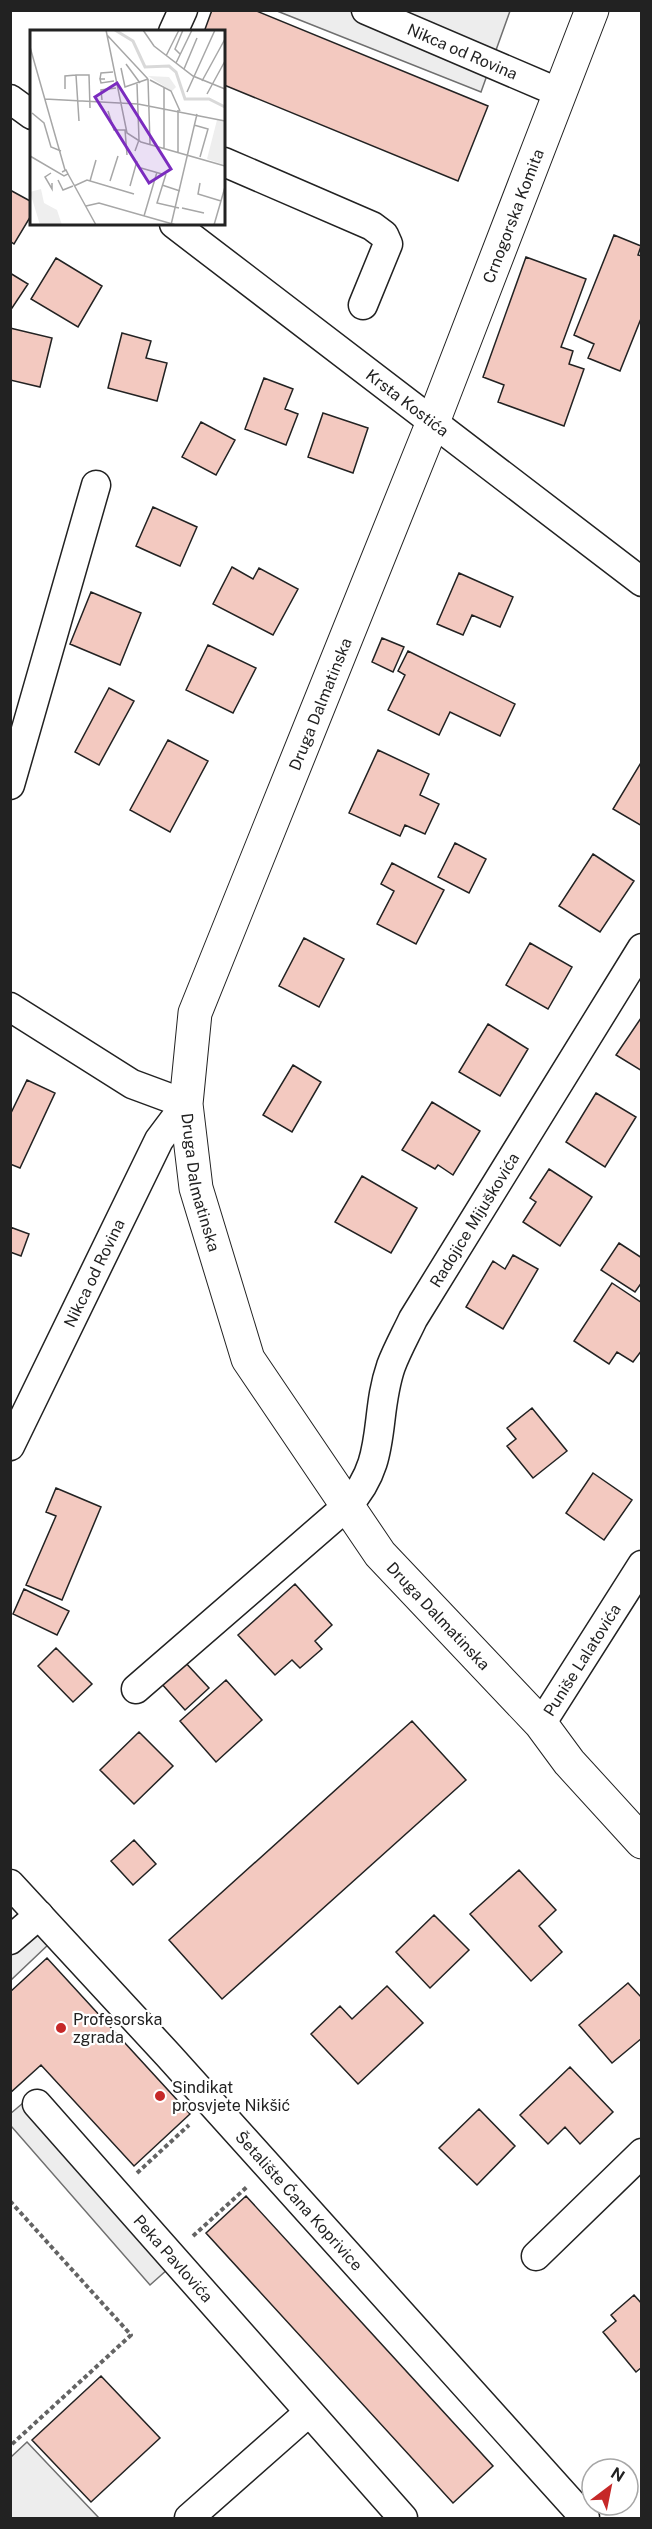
<svg xmlns="http://www.w3.org/2000/svg" width="652" height="2529" font-family="'Public Sans',sans-serif">
	<style>
		.parking { fill: #ededed; stroke: #6f6f6f; stroke-width: 1.5 }
		.building { fill: #f3c9c0; stroke: #222; stroke-width: 1.5 }
		.lines { fill: none; stroke-linecap: round; stroke-linejoin: round }
		.street-casing { stroke: #222; stroke-width: 31 }
		.secondary-casing { stroke: #222; stroke-width: 35 }
		.path { stroke: #646464; stroke-width: 4; stroke-dasharray: 4.5 3; stroke-linecap: butt }
		.street { stroke: #fff; stroke-width: 28 }
		.secondary { stroke: #fff; stroke-width: 33 }
		.poi-dot { fill: #c62828; stroke: #fff; stroke-width: 2 }
		.labels { text-anchor: middle; stroke-width: 4.5; stroke-linejoin: round; paint-order: stroke }
		.street-label { font-size: 16px; fill: #222; stroke: #fff }
		.poi-label { font-size: 16px; fill: #222; stroke: #fff; text-anchor: start }
		.inset-river { fill: none; stroke: #d9d9d9; stroke-width: 3 }
		.inset-road { fill: none; stroke: #a7a7a7; stroke-width: 1.5 }
		.view { fill: #7b2cbf; fill-opacity: 0.15; stroke: #7b2cbf; stroke-width: 3 }
		.inset-edge { fill: none; stroke: #222; stroke-width: 3 }
	</style>
	<rect width="100%" height="100%" fill="#fff"/>
	<path class="parking" d="M277,11H510L481,92Z
		M34,1927L50,1943L11,1980V1949Z
		M23,2103L168,2269L150,2285L11,2126L10,2114Z
		M27,2442L99,2518H11V2457Z"/>
	<path class="building" d="M212,10H254L488,106L458,181L224,85V32H204Z
		M10,190L32,202V214L14,244L10,241Z
		M614,235L641,246L638,255L642,256V316L620,371L588,358L594,344L574,335Z
		M526,257L586,279L561,347L573,351L569,364L584,369L564,426L498,402L504,385L483,377Z
		M56,258L102,286L78,327L31,299Z
		M10,273L28,284L10,311Z
		M10,328L52,338L40,387L10,380Z
		M122,333L151,341L146,358L167,363L157,401L108,388Z
		M264,378L293,389L285,409L298,414L286,445L245,429Z
		M323,413L368,428L353,473L308,457Z
		M201,422L235,440L216,475L182,457Z
		M153,507L197,527L180,566L136,546Z
		M232,567L253,579L259,568L298,589L273,635L213,604Z
		M459,573L513,597L500,627L472,615L463,635L437,624Z
		M91,592L141,613L120,665L70,644Z
		M382,638L404,647L393,672L372,662Z
		M208,645L256,668L233,713L186,690Z
		M408,651L515,704L500,736L450,712L439,735L388,710L405,675L398,671Z
		M109,688L134,701L99,765L75,752Z
		M168,740L208,761L170,832L130,810Z
		M378,750L429,774L420,795L439,804L425,834L405,825L400,836L349,813Z
		M642,761V826L613,809Z
		M455,843L486,859L469,893L438,877Z
		M593,854L634,881L600,932L559,906Z
		M392,863L444,890L416,944L377,924L394,891L381,884Z
		M304,938L344,959L319,1007L279,986Z
		M530,943L572,967L548,1009L506,985Z
		M641,1018H642V1071L616,1055Z
		M488,1024L528,1049L500,1096L459,1072Z
		M293,1065L321,1082L292,1132L263,1115Z
		M27,1080L55,1093L20,1168L10,1164V1115Z
		M596,1093L636,1117L605,1167L566,1142Z
		M432,1102L480,1131L453,1175L438,1165L435,1169L402,1150Z
		M549,1169L592,1197L560,1246L523,1222L536,1202L530,1198Z
		M362,1176L417,1208L391,1253L335,1222Z
		M10,1227L29,1234L21,1256L10,1252Z
		M619,1243L642,1258V1282L635,1292L601,1270Z
		M513,1255L538,1269L503,1329L466,1307L493,1261L505,1269Z
		M612,1283L642,1303V1350L633,1362L617,1352L609,1364L574,1341Z
		M532,1408L567,1451L533,1478L507,1446L516,1439L507,1428Z
		M593,1473L632,1500L604,1540L566,1513Z
		M56,1488L101,1507L62,1600L26,1585L56,1516L46,1512Z
		M295,1584L332,1625L315,1641L322,1649L300,1668L292,1660L275,1675L238,1635Z
		M24,1589L69,1611L57,1635L13,1614Z
		M56,1648L92,1684L73,1702L38,1666Z
		M184,1661L209,1688L185,1710L161,1683Z
		M226,1680L262,1720L216,1762L180,1721Z
		M412,1721L466,1780L222,1999L169,1940Z
		M139,1732L173,1766L134,1804L100,1770Z
		M134,1840L156,1864L133,1885L111,1861Z
		M519,1870L556,1910L539,1926L562,1952L531,1981L470,1914Z
		M434,1915L469,1950L430,1988L396,1952Z
		M47,1958L190,2114L134,2166L41,2065L10,2093V1992Z
		M628,1983L642,1998V2038L612,2063L579,2025Z
		M387,1986L423,2023L358,2084L311,2034L340,2006L352,2019Z
		M570,2067L613,2112L580,2144L565,2127L548,2144L520,2115Z
		M479,2109L515,2146L477,2185L439,2148Z
		M246,2196L493,2466L453,2503L206,2233Z
		M634,2295L642,2304V2367L636,2372L603,2332L616,2321L611,2315Z
		M101,2376L160,2438L91,2502L32,2440Z"/>
	<g class="lines">
		<defs>
			<g id="street">
				<path id="s1" d="M366,10L560,93"/>
				<path d="M173,32L183,10"/>
				<path d="M10,99L32,115"/>
				<path d="M224,162L372,226L384,235L388,244L363,305"/>
				<path id="s2" d="M174,224L642,582"/>
				<path d="M10,785L96,485"/>
				<path d="M10,1007L132,1084L186,1104L159,1140L10,1446"/>
				<path id="s3" d="M136,1689L347,1506C389,1461 373,1418 391,1366C397,1350 406,1334 413,1319L642,948"/>
				<path id="s4" d="M541,1724L642,1565"/>
				<path id="s5" d="M10,1884L169,2056L585,2518"/>
				<path d="M10,1940L39,1915"/>
				<path id="s6" d="M37,2104L403,2518"/>
				<path d="M536,2256L642,2153"/>
				<path d="M189,2518L308,2413"/>
			</g>
			<g id="secondary">
				<path id="s7" d="M592,10L433,422L195,1013L186,1104L196,1188L248,1359L380,1554L541,1724L569,1762L642,1842"/>
			</g>
		</defs>
		<use href="#street" class="street-casing"/>
		<use href="#secondary" class="secondary-casing"/>
		<path class="path" d="M137,2173L189,2125
			M10,2201L131,2335L10,2446
			M193,2236L248,2186"/>
		<use href="#street" class="street"/>
		<use href="#secondary" class="secondary"/>
	</g>
	<g class="poi-dot">
		<circle cx="61" cy="2028" r="6"/>
		<circle cx="160" cy="2096" r="6"/>
	</g>
	<g class="labels">
		<g class="street-label">
			<text dy="6" stroke="none"><textPath href="#s1" startOffset="105">Nikca od Rovina</textPath></text>
			<text transform="translate(513 216) rotate(-69)" y="6">Crnogorska Komita</text>
			<text dy="6" stroke="none"><textPath href="#s2" startOffset="294">Krsta Kostića</textPath></text>
			<text transform="translate(320 704) rotate(-68)" y="6">Druga Dalmatinska</text>
			<text dy="6" stroke="none"><textPath href="#s7" startOffset="1250">Druga Dalmatinska</textPath></text>
			<text dy="6" stroke="none"><textPath href="#s3" startOffset="597">Radojice Mijuškovića</textPath></text>
			<text transform="translate(94 1273) rotate(-64)" y="6">Nikca od Rovina</text>
			<text dy="6" stroke="none"><textPath href="#s7" startOffset="1754">Druga Dalmatinska</textPath></text>
			<text dy="6" stroke="none"><textPath href="#s4" startOffset="76">Puniše Lalatovića</textPath></text>
			<text dy="6" stroke="none"><textPath href="#s5" startOffset="429">Šetalište Ćana Koprivice</textPath></text>
			<text dy="6" stroke="none"><textPath href="#s6" startOffset="206">Peka Pavlovića</textPath></text>
		</g>
		<g class="poi-label">
			<text x="73" y="2025">Profesorska<tspan x="73" dy="18">zgrada</tspan></text>
			<text x="172" y="2093">Sindikat<tspan x="172" dy="18">prosvjete Nikšić</tspan></text>
		</g>
	</g>
	<g transform="translate(30 30)">
		<rect width="195" height="195" fill="#fff"/>
		<path d="M118,46L139,47L146,57L142,61ZM187,90L195,92V135L177,129ZM11,159L14,173L27,180L32,195H10L0,162Z" fill="#eee"/>
		<path class="inset-river" d="M85,0L103,11L115,37L139,36L146,42L155,69H179L195,77"/>
		<path class="inset-road" d="M76,0L97,103L111,112L195,136M113,0L124,16L163,46L195,59M77,5L118,49M0,17L35,140M150,24L145,19L153,0M136,26L149,0M146,33L162,0M96,34L110,53M91,38L95,57L118,49M154,39L167,8M70,49L71,43L83,42M75,49H70L71,53L84,51M118,49L120,114M120,50L141,61L150,81M172,51L195,9M35,59V46L46,45M157,62L185,0M177,64L195,31M15,69L108,74L195,91M72,70L71,60L86,58M148,80V122M78,81L84,100H95L97,125M2,83L14,93L21,117L31,121M49,91L46,45H59L60,78M164,95L178,99L170,127M134,118V57M105,121L109,110L107,54M0,126L34,146L38,144L36,140L32,142M111,138L132,144M21,143L15,147L22,159V153M38,144L66,195M136,144L127,173L149,178M28,150L33,160L43,156M60,151L66,130M80,151L88,126M170,153L168,164L191,171M132,155L150,161M44,156L57,150L104,164M100,156L107,131M56,176L69,173L146,195M152,178L174,183M114,186L127,142M141,195L167,84M184,195L195,157"/>
		<path class="view" d="M87,53L141,139L119,153L65,67Z"/>
		<rect width="195" height="195" class="inset-edge"/>
	</g>
	<rect width="652" height="2529" fill="none" stroke="#222222" stroke-width="24"/>
	<g transform="translate(610 2487) rotate(32)"><circle r="28" fill="#ffffff" stroke="#a7a7a7" stroke-width="1.5"/>
	<path d="M0-4.5L10 22L0 15L-10 22Z" fill="#c62828"/>
	<text y="-9" font-size="16" font-weight="bold" text-anchor="middle" fill="#222222">N</text>
	</g>
</svg>
